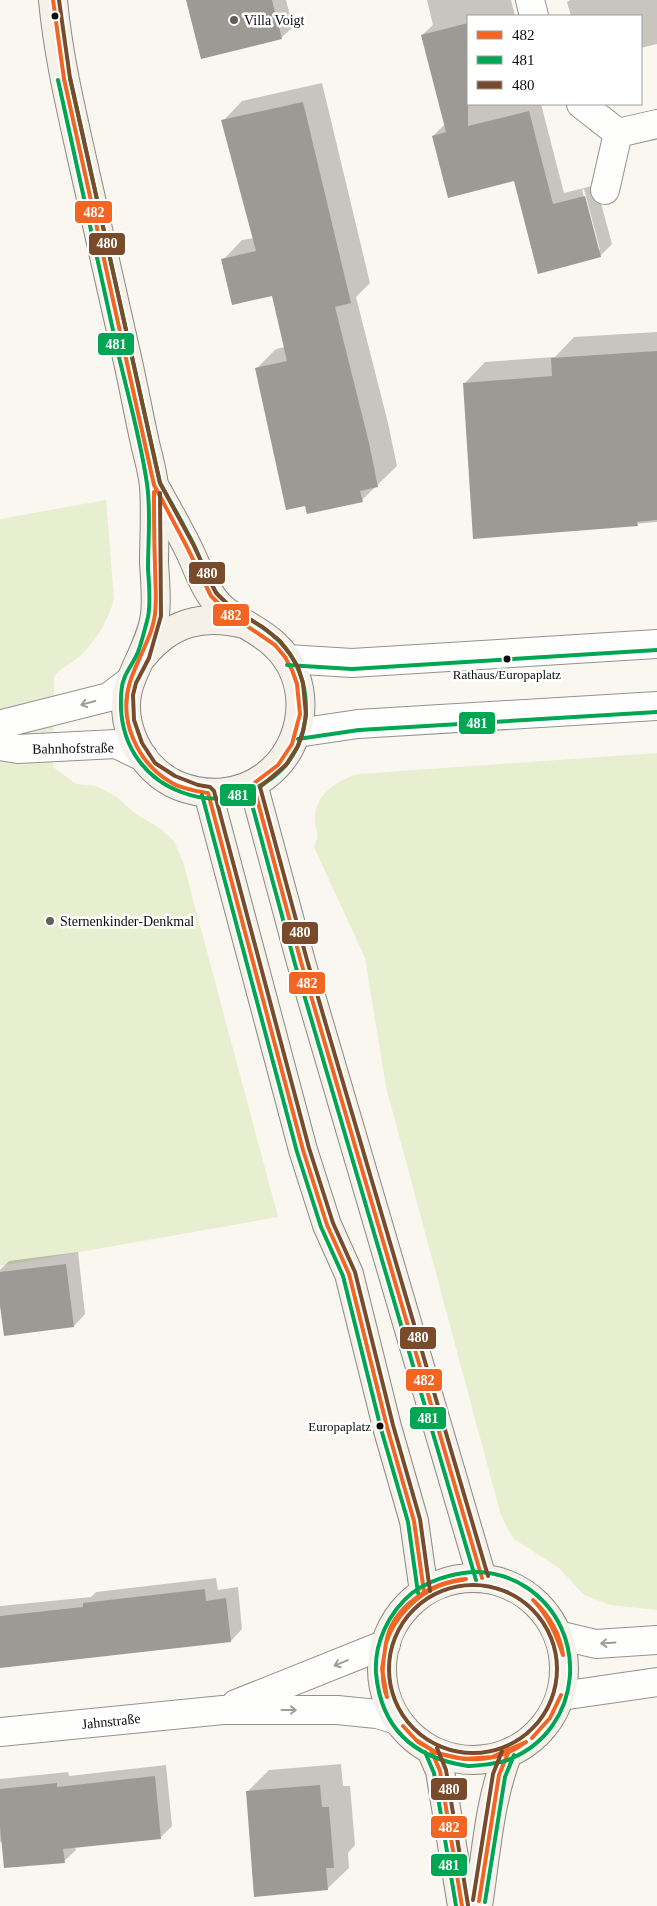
<svg xmlns="http://www.w3.org/2000/svg" width="657" height="1906" font-family="'Times New Roman',serif">
	<style>
		.green { fill: #e7efd0 }
		.shadow { fill: #0003; fill-rule: evenodd }
		.building { fill: #9d9a96 }
		.lines { fill: none; stroke-linecap: round; stroke-linejoin: round }
		.minor-casing { stroke: #93928f; stroke-width: 30 }
		.tertiary-casing { stroke: #93928f; stroke-width: 30 }
		.secondary-casing { stroke: #8a8885; stroke-width: 30 }
		.minor { stroke: #fefefd; stroke-width: 28 }
		.tertiary { stroke: #fefefd; stroke-width: 28 }
		.secondary { stroke: #f5f1e8; stroke-width: 28 }
		.bus-1-casing { stroke: #fff; stroke-width: 8 }
		.bus-2-casing { stroke: #fff; stroke-width: 8 }
		.bus-3-casing { stroke: #fff; stroke-width: 8 }
		.bus-1 { stroke: #f26522; stroke-width: 4 }
		.bus-2 { stroke: #00a651; stroke-width: 4 }
		.bus-3 { stroke: #7a4b2a; stroke-width: 4 }
		.oneway { stroke: #9d9d9d }
		.bus-dot { fill: #0c0c0c; stroke: #fff; stroke-width: 2 }
		.poi-dot { fill: #5f5e5c; stroke: #fff; stroke-width: 2 }
		.labels { text-anchor: middle; stroke-width: 5; stroke-linejoin: round; paint-order: stroke }
		.bus-label { font-size: 13px; fill: #0c0c0c; stroke: #fff }
		.poi-label { font-size: 14px; fill: #0c0c0c; stroke: #fff; text-anchor: start }
		.street-label { font-size: 14px; fill: #0c0c0c; stroke: #fff }
		.line-badge { stroke: #fff; stroke-width: 2 }
		.badge-label { font-size: 14px; text-anchor: middle; font-weight: bold; fill: #fff }
	</style>
	<rect width="100%" height="100%" fill="#faf7f0"/>
	<path class="green" d="M106,500L114,599C109,619 96,641 81,655C72,664 61,667 54,677L53,767L76,784L96,786L106,791L117,797L133,812L161,829L174,841L183,862L278,1217L0,1266V519Z
		M657,753V1610L610,1605L584,1595L559,1568L514,1539L506,1526L500,1512L386,1087L365,958L314,847C321,831 316,835 315,820C314,794 337,781 358,774Z"/>
	<path class="shadow" d="M187,0H286L293,27L281,38Z
		M427,0H511L515,16H468V104H541L564,193L596,185L612,244L600,256L515,180L433,136L445,124L422,35L433,25ZM584,189L600,250H598L582,190Z
		M570,0H657V44L641,48V16H571L567,2Z
		M322,83L370,283L356,297L388,423L397,466L362,500L256,369L276,349L285,347L273,294L223,260L242,240L254,238L223,121L242,101Z
		M657,332V522L475,538L464,384L485,362L555,357L574,337Z
		M78,1252L85,1314L74,1326L0,1296V1270L9,1261Z
		M216,1578L218,1590L238,1587L242,1629L231,1641L0,1666V1606L91,1597L96,1592Z
		M341,1764L343,1786H350L355,1845L348,1853L349,1868L327,1889L247,1792L269,1770Z
		M166,1765L172,1826L161,1837L75,1847L76,1850L64,1861L0,1842V1779L68,1772L69,1776Z"/>
	<path class="building" d="M186,0H272L282,39L201,59Z
		M468,23V126L529,111L553,204L585,196L601,257L538,274L514,181L448,198L432,136L446,132L421,35Z
		M303,102L351,303L335,307L369,443L378,487L360,491L363,502L307,514L305,506L286,510L255,368L287,361L272,296L232,305L221,259L256,251L221,120Z
		M657,351V520L637,522L638,526L473,539L463,383L552,376L551,358Z
		M66,1264L74,1327L4,1336L0,1306V1272Z
		M205,1589L206,1601L226,1598L231,1642L0,1668V1616L83,1607V1603Z
		M155,1776L161,1839L63,1849L65,1863L4,1868L0,1827V1789L57,1783V1787Z
		M320,1785L322,1807H329L334,1868H326L328,1890L254,1897L246,1791Z"/>
	<g class="lines">
		<defs>
			<path id="minor" d="M530,0L534,16
				M581,104L618,133L657,124
				M605,190L618,133
				M0,727L6,723L109,697L130,681
				M0,746L18,749L116,744L143,757
				M558,1635L596,1644L657,1640
				M561,1696L657,1682
				M236,1704L386,1644
				M0,1732L223,1710H337L377,1714L397,1720"/>
			<path id="tertiary" d="M287,659L352,663L657,644
				M297,733L358,724L657,706"/>
			<path id="secondary" d="M53,0C58,55 71,109 83,163C98,229 113,296 128,362C134,389 139,416 145,443C148,457 153,472 154,487C156,512 154,538 154,563C155,580 157,598 155,615C152,638 139,659 131,680C115,721 140,770 179,786C207,797 239,795 264,777C307,746 314,680 274,644C256,627 227,618 213,598C203,585 197,567 190,552C179,529 166,507 154,485
				M144,655C171,622 203,614 244,624
				M253,784L301,962L482,1578
				M208,793L303,1150L327,1225L349,1274L387,1427L414,1521L424,1592
				M382 1669a91 91 0 1 1 182 0a91 91 0 1 1-182 0Z
				M431,1750L440,1771L462,1906
				M478,1906C486,1855 489,1801 508,1753"/>
		</defs>
		<use href="#minor" class="minor-casing"/>
		<use href="#tertiary" class="tertiary-casing"/>
		<use href="#secondary" class="secondary-casing"/>
		<use href="#minor" class="minor"/>
		<use href="#tertiary" class="tertiary"/>
		<use href="#secondary" class="secondary"/>
		<defs>
			<path id="bus-1" d="M53,0L64,79L154,485L187,547L211,596L228,613L275,645L285,657L292,670L297,684L300,714L292,744L278,765L253,784
				M154,492C154,516 154,540 155,564C155,581 157,598 155,614C152,638 137,659 130,682C118,720 137,763 172,783C182,789 196,791 208,793
				M253,784L301,962L482,1578
				M208,793L303,1150L327,1225L349,1274L387,1427L414,1521L424,1592
				M533,1600C549,1615 560,1634 563,1655
				M533,1600C549,1617 556,1634 563,1655
				M386,1643L382,1669L387,1697
				M386,1643C383,1661 380,1679 387,1697
				M386,1643C392,1606 432,1582 466,1579
				M386,1643C394,1618 415,1596 439,1586C447,1582 457,1581 466,1579
				M403,1726L416,1740L437,1753
				M403,1726L418,1742L437,1753
				M532,1738L550,1718L561,1695
				M532,1738L550,1718L561,1695
				M431,1750L440,1771L462,1906
				M441,1754L464,1759L492,1757L526,1742
				M441,1754C470,1763 501,1761 526,1742
				M479,1901L499,1775L508,1753"/>
			<path id="bus-2" d="M58,80C78,171 98,262 118,353C128,395 141,441 147,484C151,509 148,542 148,569C149,584 151,602 148,617C145,629 142,641 138,652C134,662 127,670 124,679C120,689 121,699 121,709C123,748 146,779 181,792C215,805 244,798 272,778C317,745 316,675 277,639C260,622 235,614 219,596C210,586 201,560 195,547C184,525 172,504 160,483L70,78
				M287,665L352,669L657,650
				M298,739L359,730L657,712
				M247,786L295,964L476,1580
				M202,795L297,1152L321,1227L343,1276L381,1429L408,1522L418,1593
				M425,1752L434,1773L456,1906
				M468,1766C414,1758 381,1729 376,1673C374,1643 389,1612 412,1593C430,1580 450,1574 472,1572C491,1571 510,1577 526,1587C591,1630 583,1729 510,1759C498,1764 483,1765 469,1766
				M485,1902L505,1777L514,1755"/>
			<path id="bus-3" d="M59,0L70,78L160,483L193,544L216,593L232,608L264,628L280,641L290,654L298,667L303,683L306,715L303,731L298,746L286,765L260,787L307,960L488,1576
				M160,493L161,616L149,658L136,683L133,695L134,720L142,743L155,763L175,776L198,785L210,787L214,791L309,1148L333,1223L355,1272L393,1425L420,1519L430,1591
				M389 1669a84 84 0 1 1 168 0a84 84 0 1 1-168 0Z
				M437,1748L446,1770L468,1905
				M473,1900L493,1774L502,1751"/>
		</defs>
		<use href="#bus-1" class="bus-1-casing"/>
		<use href="#bus-2" class="bus-2-casing"/>
		<use href="#bus-3" class="bus-3-casing"/>
		<use href="#bus-1" class="bus-1"/>
		<use href="#bus-2" class="bus-2"/>
		<use href="#bus-3" class="bus-3"/>
	</g>
	<defs><path id="oneway-shaft" d="M-6 0H5M1.5-3L5.5 0L1.5 3" fill="none" stroke-width="1.6" stroke-linecap="round" stroke-linejoin="round" transform="scale(1.25)"/></defs>
	<g class="oneway">
		<use href="#oneway-shaft" transform="translate(88 703) rotate(165)"/>
		<use href="#oneway-shaft" transform="translate(608 1643) rotate(176)"/>
		<use href="#oneway-shaft" transform="translate(341 1663) rotate(158)"/>
		<use href="#oneway-shaft" transform="translate(289 1710)"/>
	</g>
	<g class="bus-dot">
		<circle cx="55" cy="16" r="4.5"/>
		<circle cx="507" cy="659" r="4.5"/>
		<circle cx="380" cy="1426" r="4.5"/>
	</g>
	<g class="poi-dot">
		<circle cx="234" cy="20" r="5"/>
		<circle cx="50" cy="921" r="5"/>
	</g>
	<g class="labels">
		<g class="bus-label">
			<text x="507" y="679">Rathaus/Europaplatz</text>
			<text x="371" y="1431" text-anchor="end">Europaplatz</text>
		</g>
		<g class="poi-label">
			<text x="244" y="25">Villa Voigt</text>
			<text x="60" y="926">Sternenkinder-Denkmal</text>
		</g>
		<g class="street-label">
			<text transform="translate(73 748) rotate(-1)" y="5">Bahnhofstraße</text>
			<text transform="translate(111 1721) rotate(-6)" y="5">Jahnstraße</text>
		</g>
	</g>
	<g class="line-badge">
		<rect x="74" y="200" width="39" height="24" rx="5" fill="#f26522"/>
		<rect x="88" y="232" width="38" height="24" rx="5" fill="#7a4b2a"/>
		<rect x="97" y="332" width="38" height="24" rx="5" fill="#00a651"/>
		<rect x="188" y="561" width="38" height="24" rx="5" fill="#7a4b2a"/>
		<rect x="212" y="603" width="38" height="24" rx="5" fill="#f26522"/>
		<rect x="458" y="711" width="38" height="24" rx="5" fill="#00a651"/>
		<rect x="219" y="783" width="38" height="24" rx="5" fill="#00a651"/>
		<rect x="281" y="921" width="38" height="24" rx="5" fill="#7a4b2a"/>
		<rect x="288" y="971" width="38" height="24" rx="5" fill="#f26522"/>
		<rect x="399" y="1326" width="38" height="24" rx="5" fill="#7a4b2a"/>
		<rect x="405" y="1368" width="38" height="24" rx="5" fill="#f26522"/>
		<rect x="409" y="1406" width="38" height="24" rx="5" fill="#00a651"/>
		<rect x="430" y="1777" width="38" height="24" rx="5" fill="#7a4b2a"/>
		<rect x="430" y="1815" width="38" height="24" rx="5" fill="#f26522"/>
		<rect x="430" y="1853" width="38" height="24" rx="5" fill="#00a651"/>
	</g>
	<g class="badge-label">
		<text x="94" y="217">482</text>
		<text x="107" y="248">480</text>
		<text x="116" y="349">481</text>
		<text x="207" y="578">480</text>
		<text x="231" y="620">482</text>
		<text x="477" y="728">481</text>
		<text x="238" y="800">481</text>
		<text x="300" y="937">480</text>
		<text x="307" y="988">482</text>
		<text x="418" y="1342">480</text>
		<text x="424" y="1385">482</text>
		<text x="428" y="1423">481</text>
		<text x="449" y="1794">480</text>
		<text x="449" y="1832">482</text>
		<text x="449" y="1870">481</text>
	</g>
	<rect x="467" y="15" width="175" height="90" fill="#ffffff" stroke="#9e9e9e"/>
	<rect x="477" y="31" width="25" height="8" fill="#f26522" stroke="#9e9e9e"/>
	<text x="512" y="40" font-size="15" fill="#0c0c0c">482</text>
	<rect x="477" y="56" width="25" height="8" fill="#00a651" stroke="#9e9e9e"/>
	<text x="512" y="65" font-size="15" fill="#0c0c0c">481</text>
	<rect x="477" y="81" width="25" height="8" fill="#7a4b2a" stroke="#9e9e9e"/>
	<text x="512" y="90" font-size="15" fill="#0c0c0c">480</text>
</svg>
